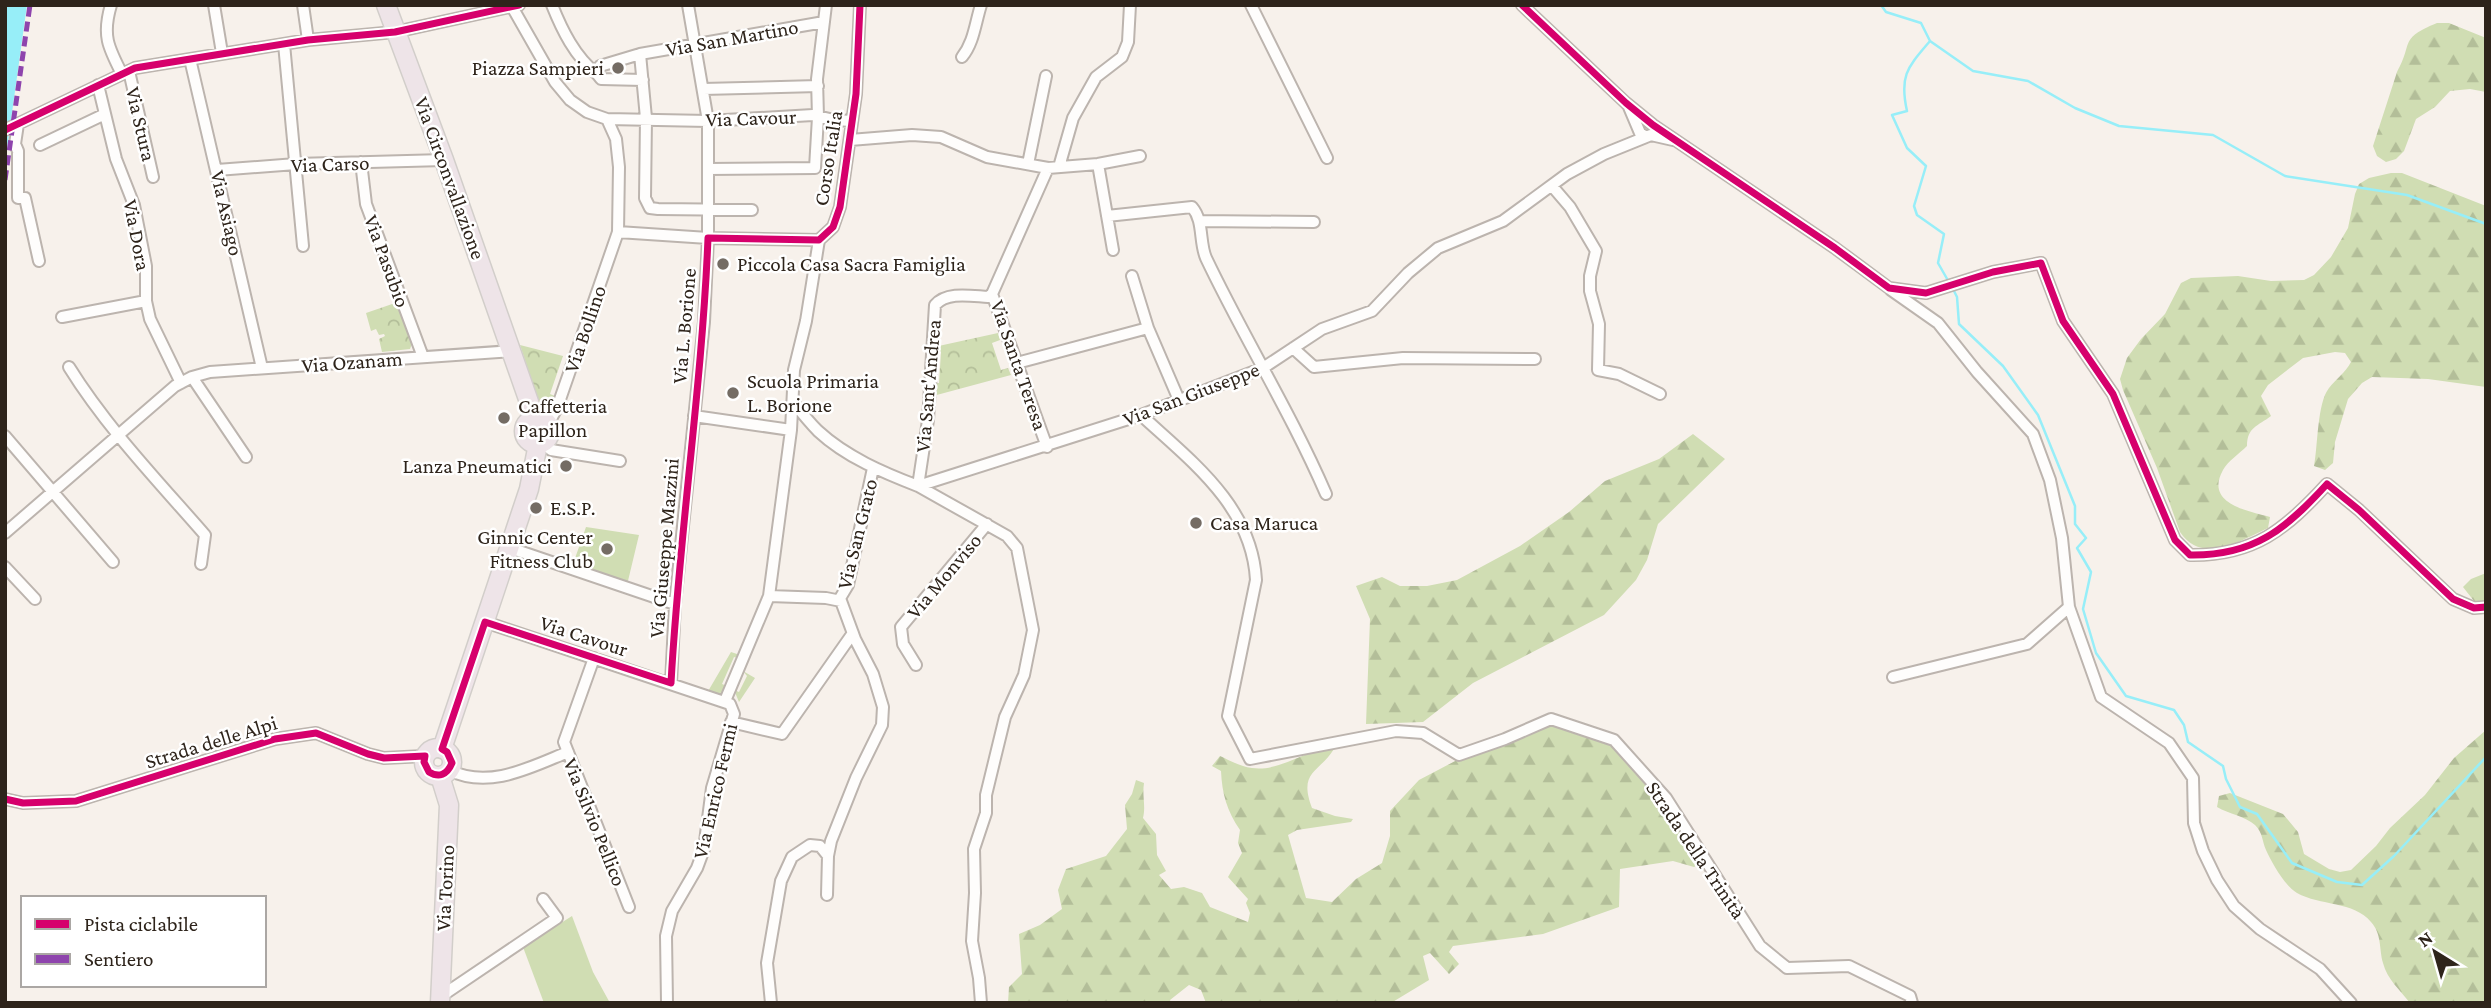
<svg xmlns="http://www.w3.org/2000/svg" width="2491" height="1008" font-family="'Crimson Pro',serif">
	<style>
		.green { fill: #d0ddb3 }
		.forest { fill: url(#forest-firs) }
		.park { fill: url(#park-crowns) }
		.water { fill: #97eef8 }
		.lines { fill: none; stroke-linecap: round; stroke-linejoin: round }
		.stream { stroke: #97eef8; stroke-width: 2.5 }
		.minor-casing { stroke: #bcb4ae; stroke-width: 14 }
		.primary-casing { stroke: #d2ceca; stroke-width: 21 }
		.minor { stroke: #fefdfc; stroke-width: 10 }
		.primary { stroke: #eee4e8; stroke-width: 18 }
		.quiet { stroke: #8e44ad; stroke-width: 5; stroke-dasharray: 10 5; stroke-linecap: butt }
		.cycleway-casing { stroke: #fff; stroke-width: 11 }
		.cycleway { stroke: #d6006c; stroke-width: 7 }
		.poi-dot { fill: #746c64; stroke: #fff; stroke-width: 2.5 }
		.labels { text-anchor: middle; stroke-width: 5; stroke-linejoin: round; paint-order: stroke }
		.street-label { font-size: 21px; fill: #2e241b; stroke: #fff }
		.poi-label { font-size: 21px; fill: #2e241b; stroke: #fff; text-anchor: start }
	</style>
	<defs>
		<pattern id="forest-firs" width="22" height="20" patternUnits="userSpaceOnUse" patternTransform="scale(1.75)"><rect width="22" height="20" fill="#d0ddb3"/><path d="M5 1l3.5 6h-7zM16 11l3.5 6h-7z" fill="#b3be99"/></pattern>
		<pattern id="park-crowns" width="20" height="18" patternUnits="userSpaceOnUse" patternTransform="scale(1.75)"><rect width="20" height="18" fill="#d0ddb3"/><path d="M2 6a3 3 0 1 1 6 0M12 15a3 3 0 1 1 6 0" fill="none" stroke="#b3be99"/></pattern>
	</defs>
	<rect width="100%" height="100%" fill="#f7f1eb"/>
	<path class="green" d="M586,527L639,535L627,585L573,564Z
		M731,652L740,655L738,658L734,657L722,684L727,686C722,696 716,694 707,693Z
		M743,671L755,678L739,702L734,690L739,692L747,676Z
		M572,916L593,972L610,1003H544L523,947Z"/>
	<path class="forest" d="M2437,23H2449L2486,38V92L2470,89L2450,91L2435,107L2416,119L2404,151L2396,159L2386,162L2377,156L2373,146L2397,72C2414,42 2398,39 2437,23Z
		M2391,173H2402L2486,206V387L2428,379L2372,377L2362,383L2348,399L2335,442L2333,463L2325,470L2314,466C2318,446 2317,403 2329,388C2336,379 2345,373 2351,362L2345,353L2335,352L2303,358L2268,385L2261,396L2271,416C2258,426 2247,427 2247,446C2239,454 2228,461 2223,470C2204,504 2249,511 2270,517L2268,528C2240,541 2202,565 2180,532L2157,468L2123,390L2120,379L2127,358L2141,339L2165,314L2181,283L2191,278L2238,276L2271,281L2304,280L2314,275L2331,257L2348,228L2355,194L2359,184L2369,178Z
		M1693,434L1725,459L1658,524L1647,560L1636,580L1604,615L1473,683L1423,722L1366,724L1370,619L1356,586L1382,577L1400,586H1427L1457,580L1520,546L1569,512L1605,481L1659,459Z
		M2486,573V603L2474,601L2463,587L2471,579Z
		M1553,723L1614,746L1653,777L1703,862L1694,867L1673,861L1620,869L1619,907L1543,934L1453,946L1449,952L1459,964L1449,974L1430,953L1423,956L1429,980L1391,1003H1206L1201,990L1189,985L1170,1000L1171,1003H1008L1009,987L1022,974L1019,934L1040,925L1062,909L1058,890L1066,869L1106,856L1127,829L1125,805L1132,794L1136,780L1144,783C1142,796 1146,806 1143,818L1156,834L1157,855L1166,871L1159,875L1171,889L1184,887L1202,893L1210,907L1248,922L1250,913L1246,903L1248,899L1228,877L1242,853L1238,843L1240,830C1227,811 1222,794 1221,771L1212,766L1220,756C1229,760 1241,767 1252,768C1282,772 1305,748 1334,749C1319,773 1298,771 1312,808L1335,816L1353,819L1351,822L1297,830L1288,835L1306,898L1332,902L1356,879L1382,863L1390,836V811L1419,780L1459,759Z
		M2486,730V1003H2410C2400,990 2387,979 2383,963C2379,949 2382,934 2371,922C2354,901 2320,906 2297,893C2284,885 2272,863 2266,850C2262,841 2263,833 2255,825C2245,816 2229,814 2217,807L2219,796L2230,793L2283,814L2298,832L2304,854L2329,869L2340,872L2351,870L2376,846L2390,828L2425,795L2454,758Z"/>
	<path class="park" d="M398,302L413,341L410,349L382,352L379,339L385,336L384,334L379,335L376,329L371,331L366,313Z
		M998,333L1000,340L992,343L1001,370L1008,368L1011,375L933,396L932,383H939L941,352L934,351V347Z
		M520,345L563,356L550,394L555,396L549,410L544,412L541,409Z"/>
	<path class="water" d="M5,5H27L5,163Z"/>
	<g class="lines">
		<path class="stream" d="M1881,5L1886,12L1921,23L1930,41C1908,67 1899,75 1907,111L1892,115L1907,148L1926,166L1914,206L1917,215L1944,234L1938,263L1950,284
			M1930,41L1973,71L2028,81L2075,108L2119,126L2213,135L2285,176L2407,195L2486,224
			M1953,289L1957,297L1959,324L2003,366L2038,415L2075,506V524L2086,538L2077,548L2091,572L2083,609L2096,653L2126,696L2174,710L2184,725L2188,742L2223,766L2226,779L2240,807L2257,814L2292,863L2337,882L2362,885L2394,856L2486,757"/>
		<defs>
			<path id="minor" d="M111,5C102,35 108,47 122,74
				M214,5L222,53
				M303,5L308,40
				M511,5L555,82L570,100L587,112L607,119L708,121L813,115L834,120L852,121
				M552,5C562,30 575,57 597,74
				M1251,5L1327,158
				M1522,5L1626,103L1653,125L1835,248L1889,288L1926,293L1993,272L2041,263L2063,321L2113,394L2175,540L2190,555C2254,556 2286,529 2327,484L2359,510L2453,599L2474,608L2486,607
				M284,44L303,246
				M640,54L646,118L645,198L650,208L658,209L752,210
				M962,57C974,42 975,24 981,5
				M190,59L262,368
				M129,71L153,177
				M643,80L601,79L597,74L600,66L640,54L824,22
				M98,85L116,159L134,205L146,266V301L150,319L181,383
				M703,89L818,86
				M1629,107L1640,133L1646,137
				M18,124L15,144L18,151V198H25L39,261
				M5,130L135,68L308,40L395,32L519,5
				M850,140L912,135L941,137L987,157L1048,168L1098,164L1140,156
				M40,145L105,114
				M361,162L366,204L423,357
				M1028,164L1046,76
				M1098,164L1113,250
				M1059,167L1073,118L1096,77L1122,57L1128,42L1130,5
				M708,169L815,168L818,117L817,79L826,5
				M217,170L296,164L444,160
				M1552,186L1570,207L1596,251L1590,276V291L1599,324L1598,370L1619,374L1660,394
				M1107,216L1192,207C1204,221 1199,242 1206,258C1244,338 1291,413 1326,494
				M1199,221L1314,222
				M618,232L708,238L819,240L833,227L840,207L856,94L860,5
				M1132,276L1148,328L1179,400
				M1891,290L1938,323L1977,372L2033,434L2050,480L2062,538L2069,607L2101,697L2169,743L2193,778L2194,823L2203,851L2217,880L2234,906L2260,929L2320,969L2351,1003
				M62,317L146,301
				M1293,348L1314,367L1403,358L1535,359
				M1017,363L1148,328
				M69,367C107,428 158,481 205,535L201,564
				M192,377L246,457
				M793,402C801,412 809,422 818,431C846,457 884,473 918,486L1141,415L1263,368L1322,329L1372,311L1408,273L1438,248L1503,221L1567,174L1604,154L1646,137L1651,135L1673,140
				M1141,415C1191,461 1252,506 1256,580L1228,716L1250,759L1396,731L1423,733L1459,755L1505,739L1551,719L1614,740L1666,798L1760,946L1787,968L1849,966L1910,996L1912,1003
				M694,416L791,430
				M548,424L557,408L618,232L619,167L616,139L607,119
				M5,436L113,562
				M543,443L551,450L620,461
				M1047,447L992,294L1048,168
				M5,533L175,386L192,377L210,372L512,351
				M510,548L675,604
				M5,567L35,599
				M769,596L826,598L841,601L855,639L873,674L883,707L882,725L856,778L831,841L828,856
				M839,600L848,585L873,468
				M485,622L730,704L734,714L712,788L704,849L697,868L672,911L666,936L667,1003
				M594,658L564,742L629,907
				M916,665L903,644L901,627L987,524
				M1893,677L2027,644L2069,607
				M671,683L675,604L704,322L708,238V121L688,5
				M725,701L769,596L791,430L794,370L806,321L819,240
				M731,722L782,734L853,633
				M449,770C489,790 531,767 568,752
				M5,799L23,803L76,801L275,739L316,733L368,754L384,758L425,756
				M440,997L557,918L543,899
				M771,1003L767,963L781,881L792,857L810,845L820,846L828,856L827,895
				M981,1003L979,978L972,941L975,893L974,849L986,813V795L1005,717L1024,675L1033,630L1017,548L1007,536L918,486L928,420L935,305C947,291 971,296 988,297L992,294"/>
			<path id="primary" d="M386,5L444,160L535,419
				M524 431a13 13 0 1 1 26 0a13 13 0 1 1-26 0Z
				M424 762a14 14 0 1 1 28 0a14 14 0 1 1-28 0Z
				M442,749L529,489L538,444
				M440,776L449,805L440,1003"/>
		</defs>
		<use href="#minor" class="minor-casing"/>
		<use href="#primary" class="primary-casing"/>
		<use href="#minor" class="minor"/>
		<use href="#primary" class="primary"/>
		<path class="quiet" d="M5,180L30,5"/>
		<defs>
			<path id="cycleway" d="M1522,5L1626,103L1653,125L1835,248L1889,288L1926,293L1993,272L2041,263L2063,321L2113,394L2175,540L2190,555C2254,556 2286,529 2327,484L2359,510L2453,599L2474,608L2486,607
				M5,130L135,68L308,40L395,32L519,5
				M5,799L23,803L76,801L275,739L316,733L368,754L384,758L425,756L424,762L429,772C439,778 447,775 452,763L447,752L442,749L485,622L671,683C679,535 702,387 708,238L819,240L833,227L840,207L856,94L860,5"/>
		</defs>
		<use href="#cycleway" class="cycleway-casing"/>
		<use href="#cycleway" class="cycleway"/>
	</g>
	<g class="poi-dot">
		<circle cx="618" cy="68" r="7"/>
		<circle cx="723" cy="264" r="7"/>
		<circle cx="733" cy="393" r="7"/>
		<circle cx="504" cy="418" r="7"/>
		<circle cx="566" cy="466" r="7"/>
		<circle cx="536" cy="508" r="7"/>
		<circle cx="1196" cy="523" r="7"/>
		<circle cx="607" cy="549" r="7"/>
	</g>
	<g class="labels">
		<g class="street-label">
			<text transform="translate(732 38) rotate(-10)" y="7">Via San Martino</text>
			<text transform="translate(751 118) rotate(-2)" y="7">Via Cavour</text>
			<text transform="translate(141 124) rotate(77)" y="7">Via Stura</text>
			<text transform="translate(828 158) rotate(-81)" y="7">Corso Italia</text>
			<text transform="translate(330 164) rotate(-2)" y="7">Via Carso</text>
			<text transform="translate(450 178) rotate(70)" y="7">Via Circonvallazione</text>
			<text transform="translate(227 213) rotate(77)" y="7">Via Asiago</text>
			<text transform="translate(137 235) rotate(79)" y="7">Via Dora</text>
			<text transform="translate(387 261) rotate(70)" y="7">Via Pasubio</text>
			<text transform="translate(684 326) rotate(-85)" y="7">Via L. Borione</text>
			<text transform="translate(585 329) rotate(-71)" y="7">Via Bollino</text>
			<text transform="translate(352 362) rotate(-4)" y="7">Via Ozanam</text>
			<text transform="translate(1019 365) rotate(71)" y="7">Via Santa Teresa</text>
			<text transform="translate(928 386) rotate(-85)" y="7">Via Sant'Andrea</text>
			<text transform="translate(1191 394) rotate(-21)" y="7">Via San Giuseppe</text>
			<text transform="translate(857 534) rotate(-76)" y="7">Via San Grato</text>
			<text transform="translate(664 548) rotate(-85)" y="7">Via Giuseppe Mazzini</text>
			<text transform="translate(944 576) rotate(-50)" y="7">Via Monviso</text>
			<text transform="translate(584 636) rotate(18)" y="7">Via Cavour</text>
			<text transform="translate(211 742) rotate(-17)" y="7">Strada delle Alpi</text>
			<text transform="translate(715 791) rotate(-77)" y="7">Via Enrico Fermi</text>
			<text transform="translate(595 822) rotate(68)" y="7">Via Silvio Pellico</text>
			<text transform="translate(1696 850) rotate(56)" y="7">Strada della Trinità</text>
			<text transform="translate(445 888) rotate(-87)" y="7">Via Torino</text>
		</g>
		<g class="poi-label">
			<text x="604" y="75" text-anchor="end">Piazza Sampieri</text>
			<text x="737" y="271">Piccola Casa Sacra Famiglia</text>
			<text x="747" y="388">Scuola Primaria<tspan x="747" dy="24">L. Borione</tspan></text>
			<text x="518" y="413">Caffetteria<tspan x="518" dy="24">Papillon</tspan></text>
			<text x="552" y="473" text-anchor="end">Lanza Pneumatici</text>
			<text x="550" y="515">E.S.P.</text>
			<text x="1210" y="530">Casa Maruca</text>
			<text x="593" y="544" text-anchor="end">Ginnic Center<tspan x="593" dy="24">Fitness Club</tspan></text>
		</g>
	</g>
	<rect width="2491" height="1008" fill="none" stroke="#2e241b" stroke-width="14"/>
	<rect x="21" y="896" width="245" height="91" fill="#ffffff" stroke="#aba7a4" stroke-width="2"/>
	<rect x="35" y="919" width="35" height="10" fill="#d6006c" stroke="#aba7a4" stroke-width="2"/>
	<text x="84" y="931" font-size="21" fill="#2e241b">Pista ciclabile</text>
	<rect x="35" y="954" width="35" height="10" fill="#8e44ad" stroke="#aba7a4" stroke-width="2"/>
	<text x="84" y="966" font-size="21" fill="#2e241b">Sentiero</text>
	<g transform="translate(2435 952) rotate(323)" stroke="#ffffff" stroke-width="5" paint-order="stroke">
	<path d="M0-5L12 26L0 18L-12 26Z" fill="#2e241b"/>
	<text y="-10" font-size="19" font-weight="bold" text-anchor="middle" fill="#2e241b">N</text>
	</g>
</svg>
